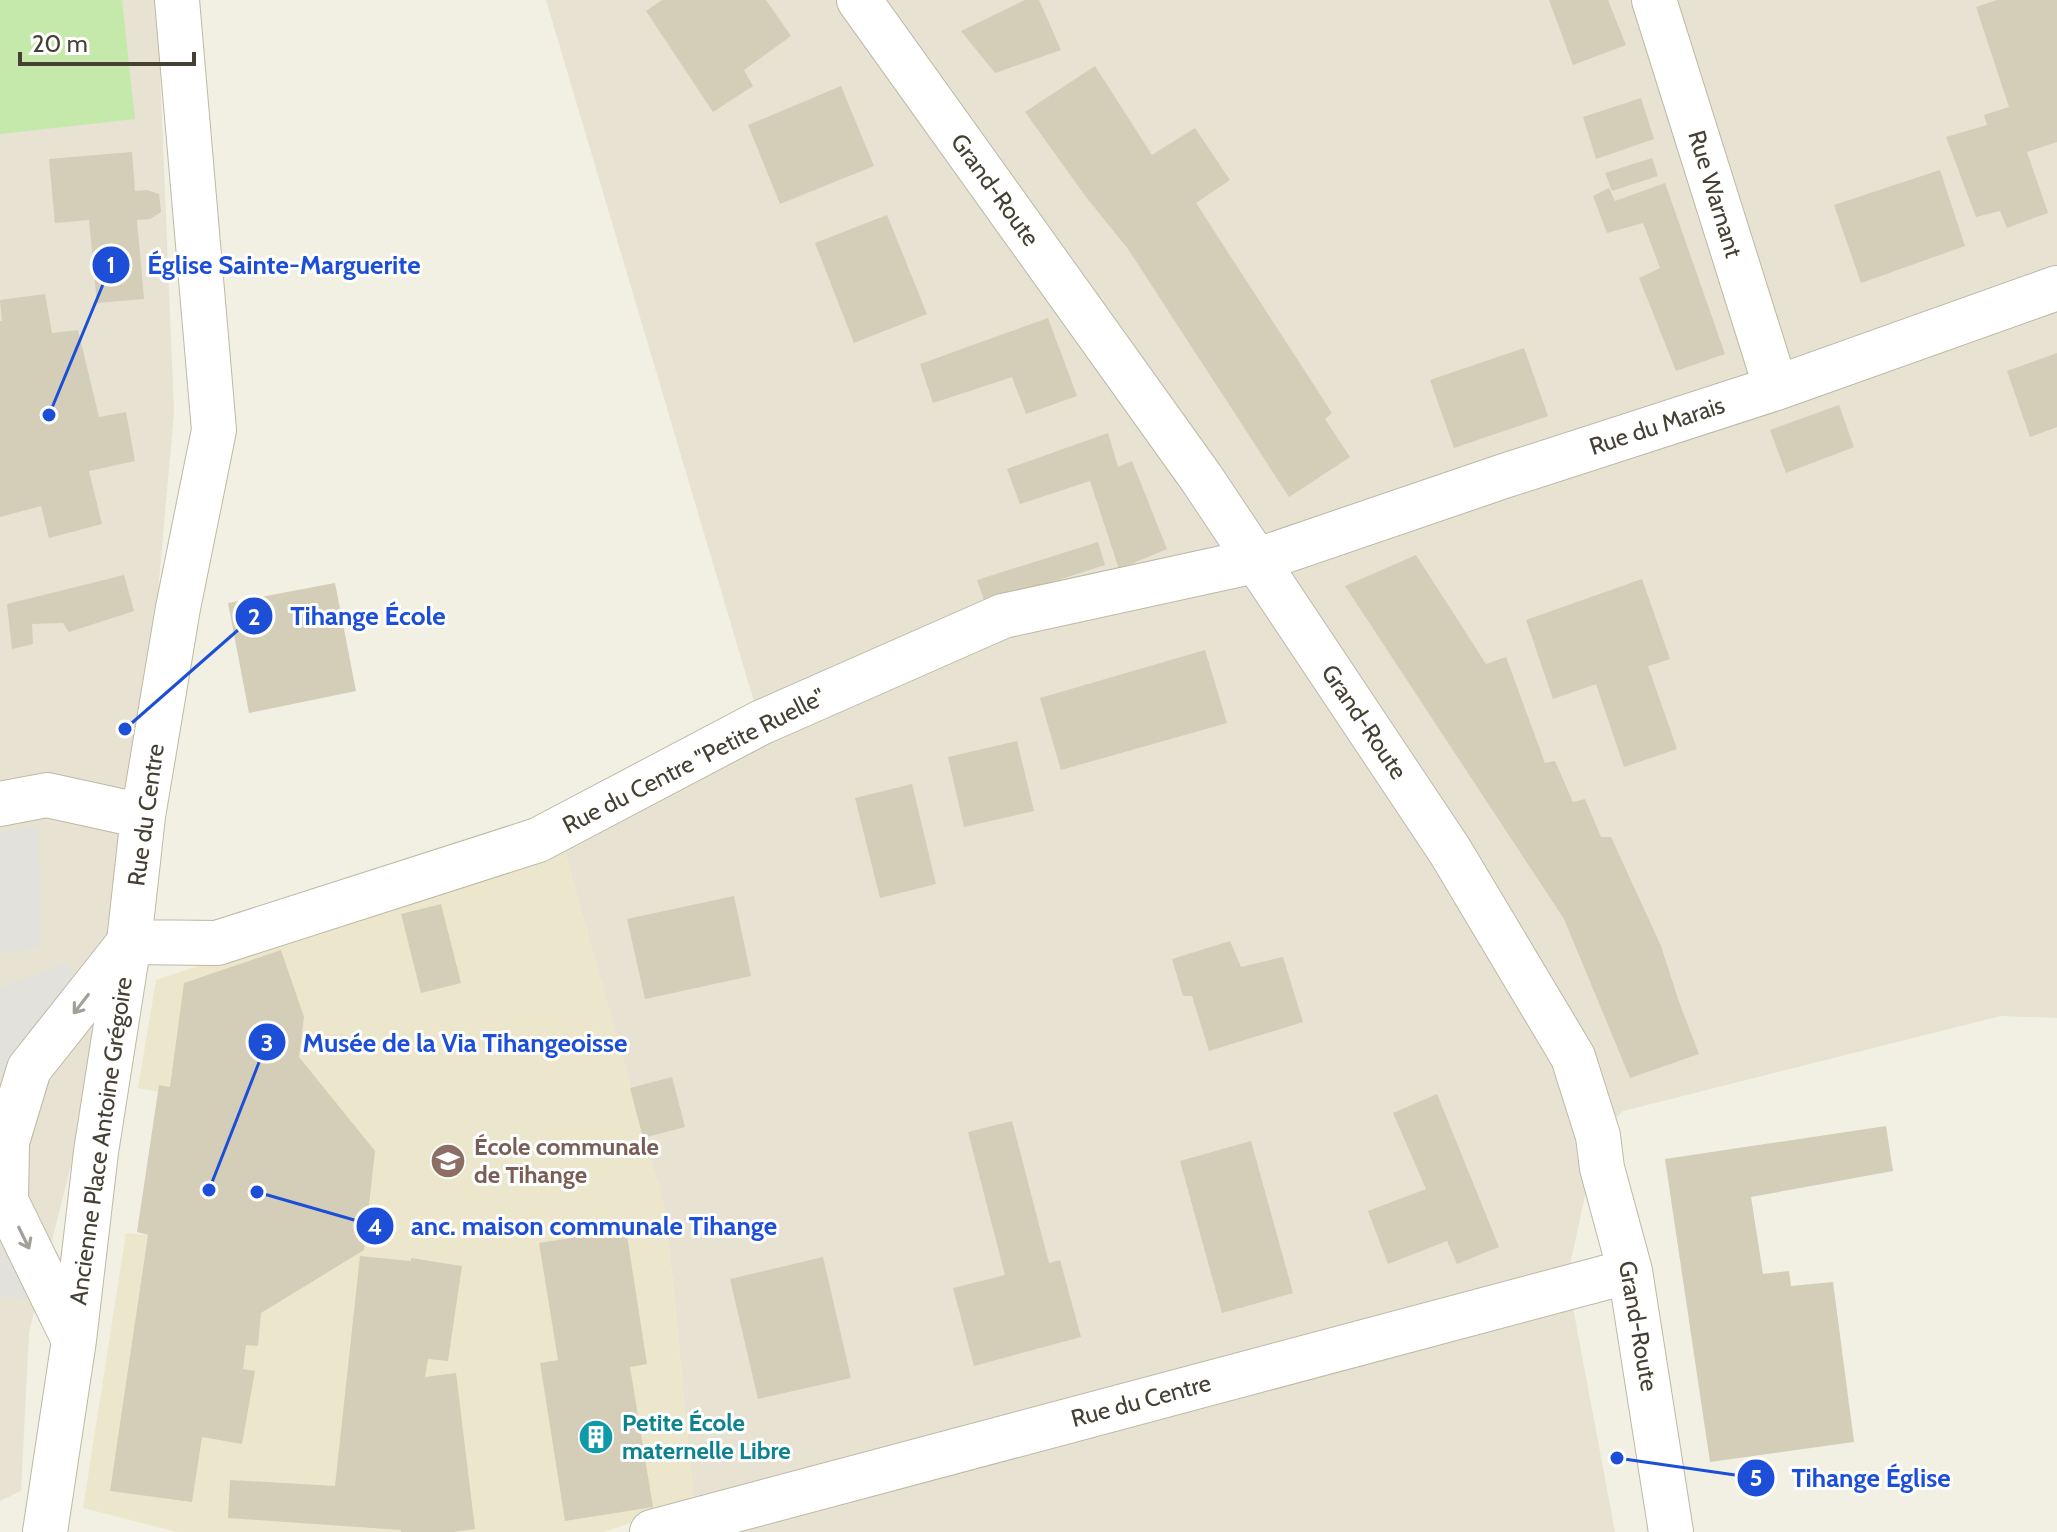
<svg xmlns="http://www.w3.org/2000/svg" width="2057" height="1532" font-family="Cabin,sans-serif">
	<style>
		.residential { fill: #e7e2d1 }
		.education { fill: #ece7cc }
		.green { fill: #c5e9aa }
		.parking { fill: #e3e1dc }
		.building { fill: #d4cdb8 }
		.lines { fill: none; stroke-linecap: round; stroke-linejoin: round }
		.minor-casing { stroke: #beb9a6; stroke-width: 46 }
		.minor { stroke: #fff; stroke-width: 44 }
		.oneway { stroke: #a2a099 }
		.labels { text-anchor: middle; stroke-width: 6; stroke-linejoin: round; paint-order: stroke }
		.street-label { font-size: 24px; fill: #454033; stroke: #fff }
		.education-label { font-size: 24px; font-weight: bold; fill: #785e54; stroke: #fff; text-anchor: start }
		.culture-label { font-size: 24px; font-weight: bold; fill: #0d838f; stroke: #fff; text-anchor: start }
		.leader { fill: none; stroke: #1d4ed8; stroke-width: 3 }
		.callout-dot { fill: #1d4ed8; stroke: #fff; stroke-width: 3 }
		.mark-label { font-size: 24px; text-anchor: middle; font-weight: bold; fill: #fff }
		.callout-label { font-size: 26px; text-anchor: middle; font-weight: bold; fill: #1d4ed8; stroke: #fff; stroke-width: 6; stroke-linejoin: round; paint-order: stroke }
	</style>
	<rect width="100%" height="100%" fill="#f2f0e3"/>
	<path class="residential" d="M0,0H157L174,412L127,942L29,1332L21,1491L0,1501Z
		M546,0H2057V1018L2001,1016L1623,1111L1598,1136L1568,1274L694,1501L666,1213L563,846L760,722Z
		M1571,1297L1615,1532H708Z"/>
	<path class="education" d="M563,846L666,1213L694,1501L604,1532H177L83,1508L126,1233L233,1244L250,1110L138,1088L156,980Z"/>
	<path class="green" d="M0,0H122L135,119L0,134Z"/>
	<path class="parking" d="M38,826L40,946L0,954V831Z
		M67,963L80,985L0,1077V988Z
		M0,1247L33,1299L0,1297Z"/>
	<path class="building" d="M662,0H766L791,36L744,70L753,86L713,112L646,11Z
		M1025,0H1039L1061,50L995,73L961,31Z
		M1549,0H1608L1626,45L1573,65Z
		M1997,0H2057V142L2027,152L2048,213L2007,228L2000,211L1976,217L1946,137L1987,125L1984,115L2009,107L1976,7Z
		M1095,66L1152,155L1195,128L1230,180L1196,203L1332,413L1325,419L1350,457L1289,497L1128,249L1086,197L1025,112Z
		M841,86L874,166L780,204L748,125Z
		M1641,98L1654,139L1596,159L1583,117Z
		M132,152L135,191L147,190L159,194L161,212L150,219L137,220L144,299L97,303L89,220L55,223L49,159Z
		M1652,158L1658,176L1612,191L1605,173Z
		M1940,170L1965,246L1861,283L1834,205Z
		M1665,183L1725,354L1676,371L1639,278L1660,268L1643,223L1607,233L1593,196L1609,188L1615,201Z
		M887,215L927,314L854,343L815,243Z
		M45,294L52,333L78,330L99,417L126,412L135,461L89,471L102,524L49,538L41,506L0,517V321H2L0,300Z
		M1048,318L1077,396L1026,414L1012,377L933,403L920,364Z
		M1524,348L1548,416L1454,448L1430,380Z
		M2057,353V427L2030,437L2007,371Z
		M1839,405L1854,447L1786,473L1770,430Z
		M1108,433L1118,467L1132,461L1167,549L1119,569L1090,481L1020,504L1007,469Z
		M1098,542L1105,565L985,603L977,580Z
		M1416,555L1486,664L1506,657L1545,763L1555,761L1573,802L1585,799L1601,837H1611L1661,946L1679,1002L1699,1054L1630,1078L1564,919L1345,586Z
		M124,575L134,611L69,632L63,623L32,624L33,644L12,649L7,604Z
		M1642,579L1670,659L1648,666L1677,749L1624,767L1596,684L1553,699L1526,620Z
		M335,583L356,691L249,713L228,603Z
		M1205,650L1227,723L1061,770L1040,698Z
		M1017,741L1034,811L964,827L948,757Z
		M912,784L936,884L880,898L855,798Z
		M734,896L751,976L645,999L627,919Z
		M441,904L461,983L421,993L401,914Z
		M1230,941L1241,967L1283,957L1303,1022L1209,1051L1192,996H1183L1172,959Z
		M281,950L304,1017L299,1057L375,1151L364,1250L261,1313L258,1346L246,1345L243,1369L255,1371L242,1444L202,1437L192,1502L110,1491L148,1235L137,1232L159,1085L170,1087L184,983Z
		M672,1077L685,1127L643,1138L630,1088Z
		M1437,1094L1499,1247L1457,1264L1447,1241L1388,1264L1368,1211L1426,1189L1393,1113Z
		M1012,1121L1049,1263L1060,1260L1081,1337L974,1366L953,1288L1005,1275L968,1132Z
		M1886,1126L1893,1171L1751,1197L1763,1274L1789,1271L1791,1286L1833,1282L1854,1442L1710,1462L1665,1159Z
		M1251,1141L1293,1293L1222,1313L1180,1161Z
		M626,1229L647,1364L630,1367L653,1507L565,1521L540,1363L558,1360L539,1243Z
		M360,1256L411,1261V1258L462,1266L448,1361L428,1359L425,1377L456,1373L475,1529L453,1532H401V1530L228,1518L230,1480L335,1486Z
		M823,1257L851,1378L758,1399L730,1279Z"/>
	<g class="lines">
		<defs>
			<path id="minor" d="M859,0L1202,479L1450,851L1573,1057L1598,1136L1602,1168L1630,1271L1671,1532
				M1654,0L1776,388
				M0,804L47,795L143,816
				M129,942L217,943L538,840L760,723L1003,616L1255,561L1501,477L1776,388L2057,288
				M74,1340L6,1201L7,1142L29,1069L128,944
				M45,1532L74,1340L96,1152L129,942L143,816L178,608L214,430L177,0
				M652,1532L1630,1271"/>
		</defs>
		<use href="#minor" class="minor-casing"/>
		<use href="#minor" class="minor"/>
	</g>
	<defs><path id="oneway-shaft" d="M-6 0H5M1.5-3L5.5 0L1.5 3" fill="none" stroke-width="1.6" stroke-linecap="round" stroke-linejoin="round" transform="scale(2)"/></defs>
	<g class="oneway">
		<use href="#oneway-shaft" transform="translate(81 1004) rotate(128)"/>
		<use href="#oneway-shaft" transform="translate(24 1238) rotate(64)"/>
	</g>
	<defs>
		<symbol id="school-disc" viewBox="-11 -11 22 22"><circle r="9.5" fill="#8d6e63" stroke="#fff"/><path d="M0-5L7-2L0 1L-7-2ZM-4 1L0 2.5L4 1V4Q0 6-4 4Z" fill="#fff"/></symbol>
		<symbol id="building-disc" viewBox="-11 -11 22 22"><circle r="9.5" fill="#0f9aa8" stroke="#fff"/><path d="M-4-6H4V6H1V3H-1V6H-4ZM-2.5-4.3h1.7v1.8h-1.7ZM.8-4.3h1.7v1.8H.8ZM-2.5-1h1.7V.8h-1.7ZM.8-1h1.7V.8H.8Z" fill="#fff"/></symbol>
	</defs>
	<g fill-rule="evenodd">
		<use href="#school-disc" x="428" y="1141" width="40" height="40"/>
		<use href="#building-disc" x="576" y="1417" width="40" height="40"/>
	</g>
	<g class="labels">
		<g class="street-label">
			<text transform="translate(995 190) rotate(54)" y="8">Grand-Route</text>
			<text transform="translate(1715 194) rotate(73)" y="8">Rue Warnant</text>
			<text transform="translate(1657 426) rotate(-18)" y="8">Rue du Marais</text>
			<text transform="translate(1364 722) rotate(56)" y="8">Grand-Route</text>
			<text transform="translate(694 761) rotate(-27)" y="8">Rue du Centre "Petite Ruelle"</text>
			<text transform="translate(146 815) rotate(-82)" y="8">Rue du Centre</text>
			<text transform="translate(101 1141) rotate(-82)" y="8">Ancienne Place Antoine Grégoire</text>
			<text transform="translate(1638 1326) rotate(80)" y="8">Grand-Route</text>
			<text transform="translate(1141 1401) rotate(-15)" y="8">Rue du Centre</text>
		</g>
		<g class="education-label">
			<text x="474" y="1155">École communale<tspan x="474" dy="28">de Tihange</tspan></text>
		</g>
		<g class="culture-label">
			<text x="622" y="1431">Petite École<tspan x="622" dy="28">maternelle Libre</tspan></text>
		</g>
	</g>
	<path class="leader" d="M49 415L111 265M125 729L254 616M209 1190L267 1042M257 1192L375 1226M1617 1458L1756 1478"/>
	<g class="callout-dot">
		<circle cx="49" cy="415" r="8"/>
		<circle cx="125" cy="729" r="8"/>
		<circle cx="209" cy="1190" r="8"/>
		<circle cx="257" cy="1192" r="8"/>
		<circle cx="1617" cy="1458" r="8"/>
		<circle cx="111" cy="265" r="20"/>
		<circle cx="254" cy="616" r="20"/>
		<circle cx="267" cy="1042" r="20"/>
		<circle cx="375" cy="1226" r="20"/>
		<circle cx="1756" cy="1478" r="20"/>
	</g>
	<g class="mark-label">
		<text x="111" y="273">1</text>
		<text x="254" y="625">2</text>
		<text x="267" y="1051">3</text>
		<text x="375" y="1235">4</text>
		<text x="1756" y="1486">5</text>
	</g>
	<g class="callout-label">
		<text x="284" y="274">Église Sainte-Marguerite</text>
		<text x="368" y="625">Tihange École</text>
		<text x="465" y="1052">Musée de la Via Tihangeoisse</text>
		<text x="594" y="1235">anc. maison communale Tihange</text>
		<text x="1871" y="1487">Tihange Église</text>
	</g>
	<path d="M20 52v12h174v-12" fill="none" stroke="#454033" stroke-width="4"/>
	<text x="32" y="52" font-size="24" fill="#454033" stroke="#ffffff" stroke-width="6" paint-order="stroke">20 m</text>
</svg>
